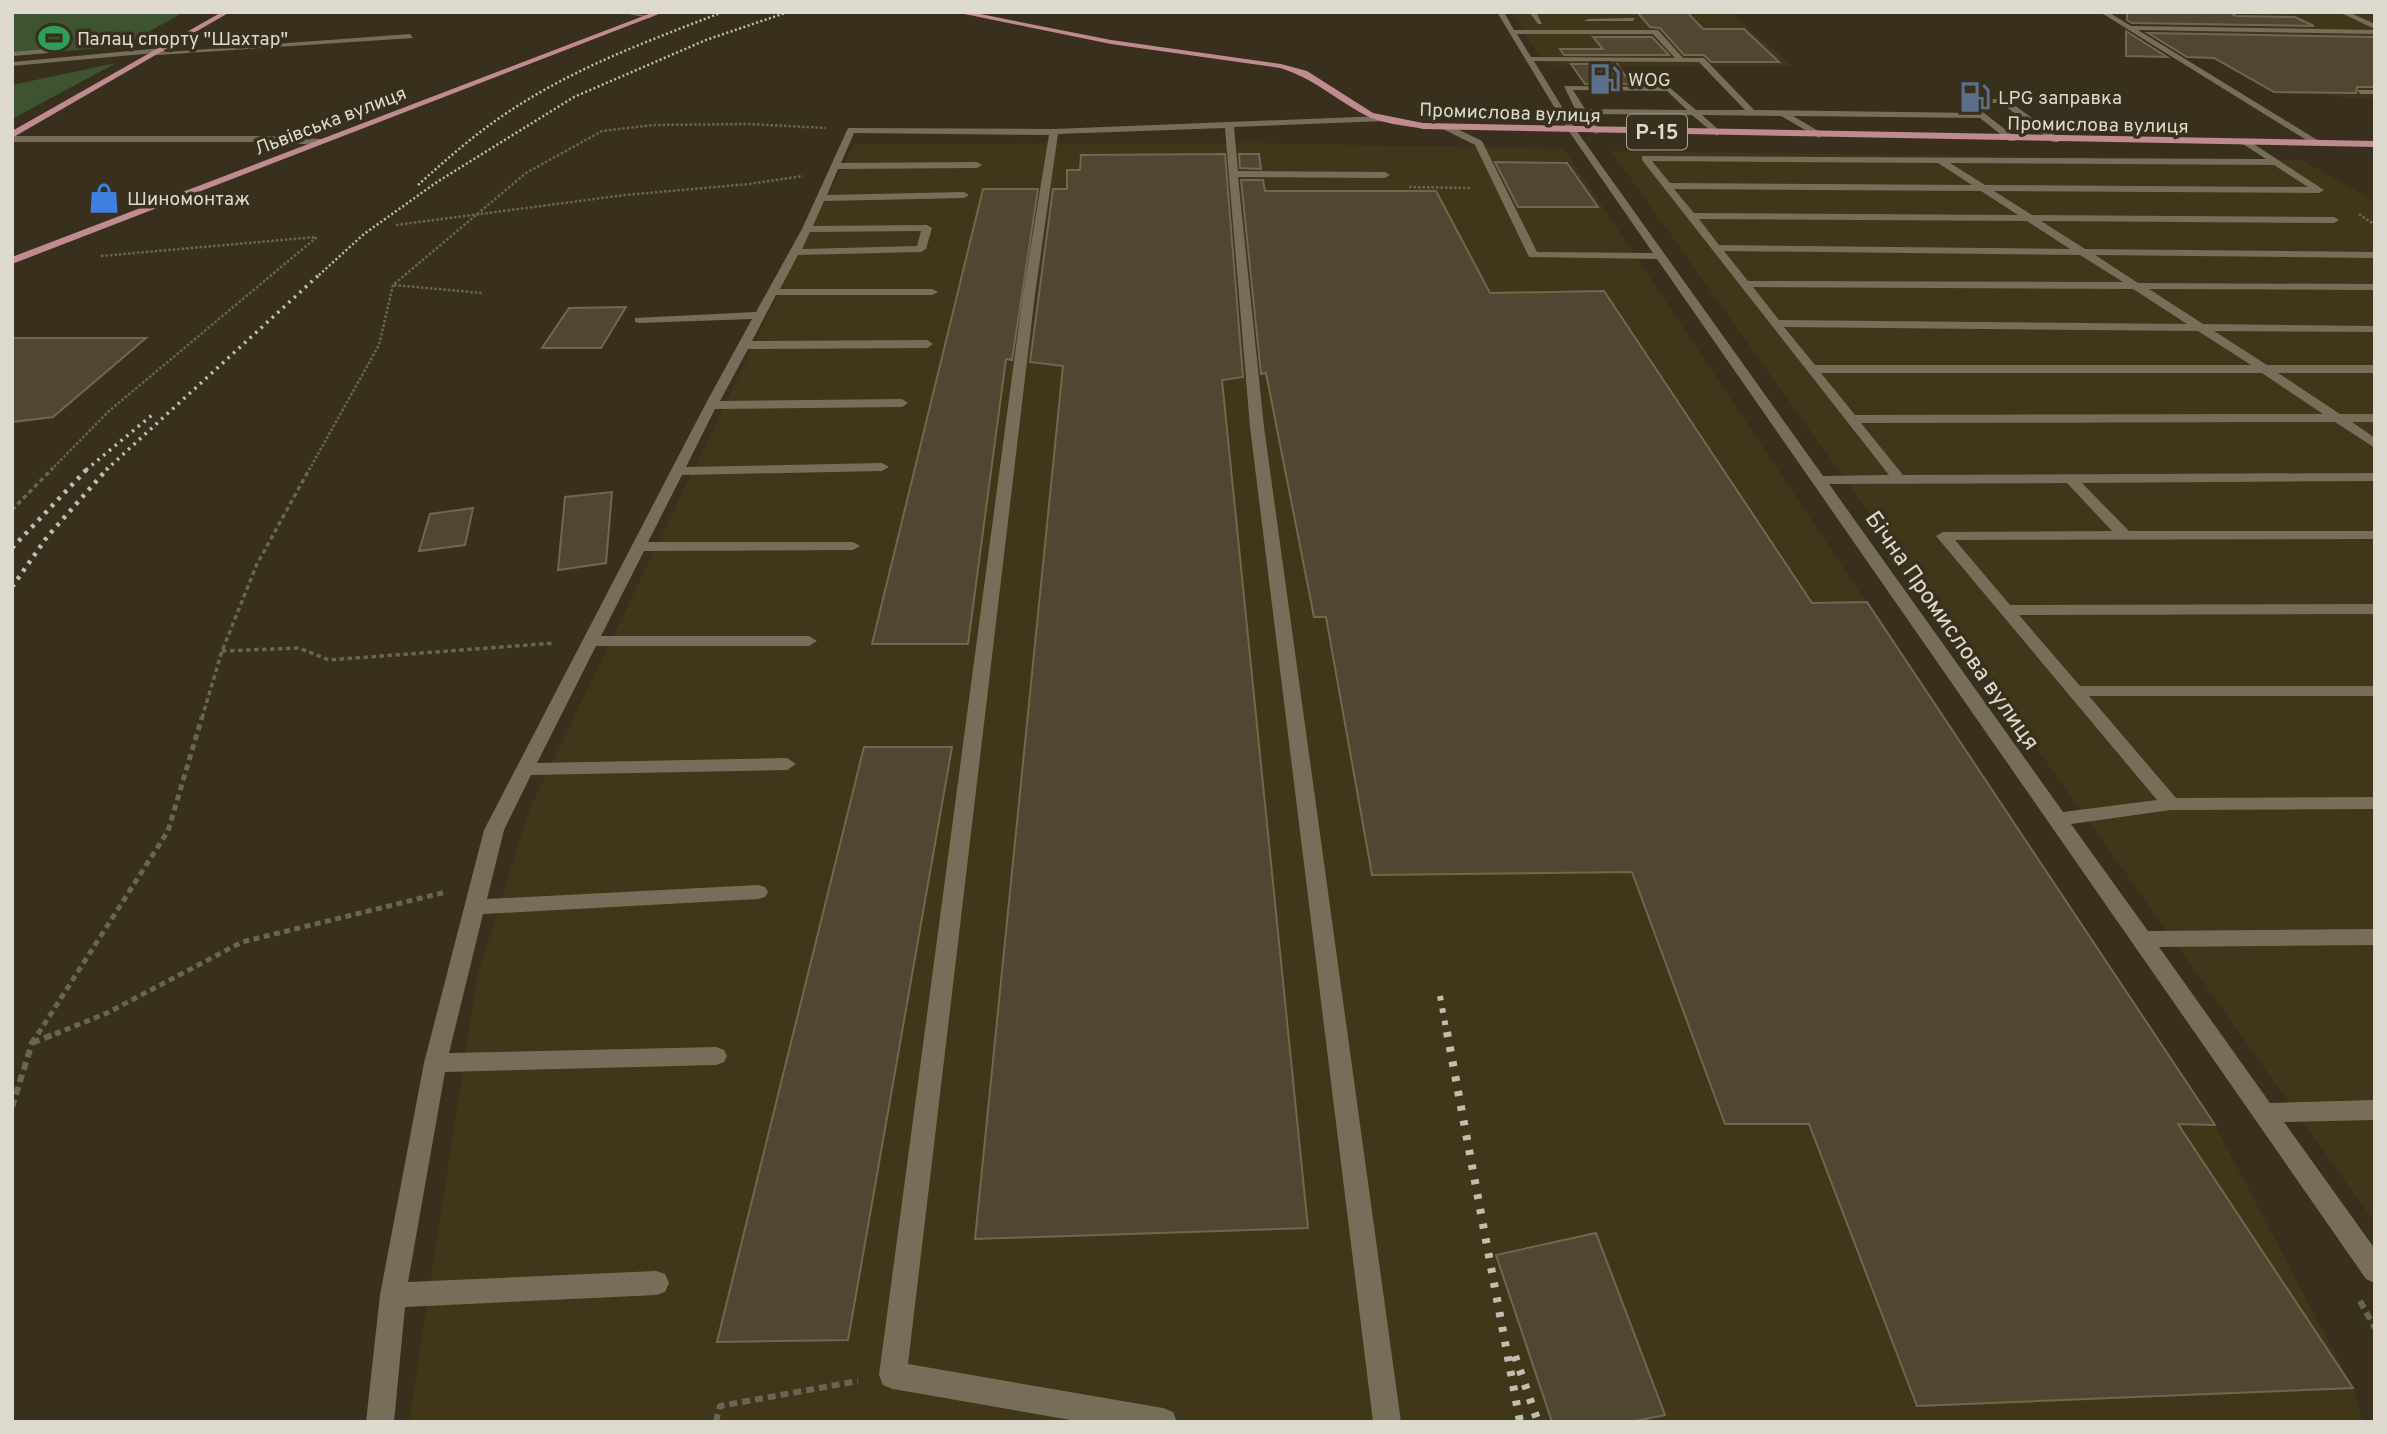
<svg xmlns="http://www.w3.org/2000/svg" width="2387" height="1434" font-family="Overpass,sans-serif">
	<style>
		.built { fill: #40361a }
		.green { fill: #3e5330 }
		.building { fill: #4f4732; stroke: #706751; stroke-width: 2 }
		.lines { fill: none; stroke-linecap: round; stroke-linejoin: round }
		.path-far3 { stroke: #6b6453; stroke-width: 2.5; stroke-dasharray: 2.5 2; stroke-linecap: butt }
		.path-far2 { stroke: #6b6453; stroke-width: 3.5; stroke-dasharray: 4.5 3.5; stroke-linecap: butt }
		.path-far1 { stroke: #6b6453; stroke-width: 5; stroke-dasharray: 6 4.5; stroke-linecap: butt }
		.path { stroke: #6b6453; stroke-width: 6; stroke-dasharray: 8 5; stroke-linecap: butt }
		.service { fill: #766e58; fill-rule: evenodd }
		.minor { fill: #766e58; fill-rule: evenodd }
		.primary { fill: #c08b90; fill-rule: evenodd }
		.rail-far4 { stroke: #c2bdaf; stroke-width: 2.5; stroke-dasharray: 2 2.5; stroke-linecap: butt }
		.rail-far3 { stroke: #c2bdaf; stroke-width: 3.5; stroke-dasharray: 2.5 5; stroke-linecap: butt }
		.rail-far2 { stroke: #c2bdaf; stroke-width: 4.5; stroke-dasharray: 3.5 6; stroke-linecap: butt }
		.rail-far1 { stroke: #c2bdaf; stroke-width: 6; stroke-dasharray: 4.5 8; stroke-linecap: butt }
		.rail { stroke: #c2bdaf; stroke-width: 8; stroke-dasharray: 5 10; stroke-linecap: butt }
		.labels { text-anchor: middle; stroke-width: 7; stroke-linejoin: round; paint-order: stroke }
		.far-poi-label { font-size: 19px; fill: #ded9cd; stroke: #38301c; text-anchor: start }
		.far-street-label { font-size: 19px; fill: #ded9cd; stroke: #38301c }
		.shield { fill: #38301c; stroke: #aca698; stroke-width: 2 }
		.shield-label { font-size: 21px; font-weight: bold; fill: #ded9cd }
		.street-label { font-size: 23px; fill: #ded9cd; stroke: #38301c }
	</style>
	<rect width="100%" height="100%" fill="#38301c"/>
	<path class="built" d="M1512,12H1729L1793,66L1545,65Z
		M2116,12H2375V98L2340,97L2317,92L2206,33H2174L2152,20H2129Z
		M1257,143L1564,149L2215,1125L2353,1388L2363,1422H409L477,977L529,811L792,265L854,144Z
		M1611,151L2301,160L2375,201V1223Z"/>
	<path class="green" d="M12,12H184L123,46L12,56Z
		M116,63L12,119V85Z"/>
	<path class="building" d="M1637,12H1687L1703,29H1744L1779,62H1711L1704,55H1684L1660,28L1650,27Z
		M2127,12H2229L2236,16L2295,17L2314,26L2132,23L2127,20Z
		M2126,31L2167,57L2126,56Z
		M2148,33L2375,37V87H2357L2356,93L2274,92L2214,58L2187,57Z
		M1593,37H1652L1669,55H1564L1560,49H1603Z
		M1571,64H1617L1631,84H1585Z
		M1225,154L1243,377L1222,380L1308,1228L975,1239L1063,366L1030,362L1053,189H1067V170H1080L1081,155Z
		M1239,154H1259L1261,169L1240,168Z
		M1495,162L1567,163L1598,207H1518Z
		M1241,180H1263L1265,191H1436L1490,293L1604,291L1812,603L1867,602L2215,1125L2178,1124L2353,1388L1917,1406L1809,1124H1725L1632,872L1372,875L1326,617H1314L1266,373L1261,374Z
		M983,189H1038L1012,360L1006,359L968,644H872Z
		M626,307L601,348H542L569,308Z
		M12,338H146L53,417L12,422Z
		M612,492L606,563L558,570L565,497Z
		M473,508L465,545L419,551L430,514Z
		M864,747H952L848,1340L717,1342Z
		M1596,1233L1665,1415L1631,1422H1552L1496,1255Z"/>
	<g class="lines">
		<path class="path-far3" d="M1409,187L1470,188
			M2359,214L2375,225
			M396,225L625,195L749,184L803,176
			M101,256L316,237
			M394,285L482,293
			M51,470L109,411L317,237
			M309,470L379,345L393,285L526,173L602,131L653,125L748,124L826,128"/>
		<path class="path-far2" d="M12,510L53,468
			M222,651L299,648L329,660L555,643
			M202,718L222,651L257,564L310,468"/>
		<path class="path-far1" d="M38,1034L168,831L202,717
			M55,1034L107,1013L242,942L446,892"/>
		<path class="path" d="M32,1043L60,1032
			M12,1107L32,1043L39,1032
			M2360,1301L2375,1328
			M716,1422L720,1406L858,1381"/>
		<path class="service" d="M618,12L653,16L650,18Z
			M1497,12H1504L1514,30H1658L1683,58H1704L1754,110L1974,113L1960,103V99H2006L2059,138V142H2053L2001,103H1971L2015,137V141H2009L1980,118L1793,116L1822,133L1823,135L1819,138L1781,116L1702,115L1720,131L1717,136L1692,115L1588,114L1600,131L1596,134L1576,111L1564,86L1669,87L1696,110H1745L1699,62L1534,61L1576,130L1823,476L1889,475L1642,160V156L2266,159L2243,144V140L2246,139L2324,190L2319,193L1994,191L2032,215L2334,217L2339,220L2334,223L2041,221L2085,249L2375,252V258L2095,255L2138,283L2375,284V290L2149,289L2203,324L2375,326V332L2214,331L2267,365H2375V373H2278L2340,414H2375V422H2352L2375,438V448L2335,422L1861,423L1903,475L2375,473V481L2082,483L2129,531H2375V539L1955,540L2010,605L2375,604V614L2019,615L2080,686H2375V696H2089L2176,798L2375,797V809L2171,810L2071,824L2148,931L2375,929V945L2159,947L2270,1103L2375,1100V1120L2284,1122L2375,1249V1283L2366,1279L1657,259L1529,257L1475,145L1443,129V125H1449L1482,141L1537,252L1653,253L1568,130ZM1517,34H1653L1675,58L1531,57ZM1573,90L1667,91L1687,110L1585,109ZM1652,161L1938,163L1972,185L1670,183ZM1950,163L2274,165L2308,187L1985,185ZM1674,189L1981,191L2018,215L1694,213ZM1699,219L2027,221L2070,249L1719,245ZM1724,251L2080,255L2123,282L1748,281ZM1753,287L2133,289L2187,324L1779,320ZM1784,327L2198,331L2251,365H1815ZM1821,373H2262L2323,414L1855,415ZM2067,483L2112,531L1943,532L1936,536L2157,800L2063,812L1829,484Z
			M1529,12H1536L1542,24H1538Z
			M2100,12H2108L2131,26L2375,30V34L2138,30L2319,141L2320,143L2316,146Z
			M2339,12H2348L2375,24V29Z
			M1635,18L1633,21H1584L1588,19Z
			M410,34L413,38L157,55L153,53Z
			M46,49L49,53L12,56V52Z
			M2357,90H2375V94H2360Z
			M1382,116L1385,121L1234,127L1238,171L1385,172L1390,175L1385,178L1238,177L1264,427L1401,1422H1373L1250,427L1225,128L1058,134L1035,294L908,1364L1163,1408L1173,1412L1177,1422H1082L893,1389L883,1385L879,1375L1023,294L1049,135L854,133L841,163L977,162L982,165L977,168L838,169L827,195L964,192L969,195L964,198L824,201L813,226L927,225L932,228L926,249L921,252L798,255L780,289H932L938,292L932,295H776L752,341L927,340L933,344L927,348L748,349L720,401L902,399L908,403L902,407L715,409L686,467L882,463L889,467L882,471L682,475L648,542H853L860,546L853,550L644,551L601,636H809L817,641L809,646H596L537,763L787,758L796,764L787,770L531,775L504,830L487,899L758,885L765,887L768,892L765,897L758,899L483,914L449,1053L716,1047L724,1050L727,1056L724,1062L716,1065L445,1072L408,1282L656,1271L665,1274L669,1283L665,1292L656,1295L405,1307L394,1422H366L380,1295L424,1063L484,830L705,405L752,319L639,323L635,322V318L756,312L802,229L848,128L1054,129ZM921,231L917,246L802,249L810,232Z
			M12,136H269L320,139L324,142L320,145L269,142H12Z"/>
		<path class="minor" d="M162,48L165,52L12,66V62Z"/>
		<path class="primary" d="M222,12H230L12,138V131Z
			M654,12H664L12,264V257Z
			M955,12H970L1111,40L1281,64L1307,71L1373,113L1423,123L2375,141V147L1423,129C1405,125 1381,124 1365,115C1335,99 1313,78 1280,68L1111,44Z"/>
		<path class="rail-far4" d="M418,185C450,156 482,128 519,105C582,65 653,39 723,12
			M319,275L364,234L437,182L574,97L706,40L788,12"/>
		<path class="rail-far3" d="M86,470L152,415
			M106,470L321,273"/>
		<path class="rail-far2" d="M12,548L88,468
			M12,587L47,537L108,468"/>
		<path class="rail-far1" d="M1440,996L1447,1034"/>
		<path class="rail" d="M1447,1032L1520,1422
			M1515,1356L1538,1422"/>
	</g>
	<defs>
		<symbol id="stadium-bare" viewBox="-9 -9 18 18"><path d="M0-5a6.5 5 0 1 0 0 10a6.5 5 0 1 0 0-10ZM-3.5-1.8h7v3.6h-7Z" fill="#2e9e5b" stroke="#38301c" stroke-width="2.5" paint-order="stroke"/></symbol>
		<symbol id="fuel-bare" viewBox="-9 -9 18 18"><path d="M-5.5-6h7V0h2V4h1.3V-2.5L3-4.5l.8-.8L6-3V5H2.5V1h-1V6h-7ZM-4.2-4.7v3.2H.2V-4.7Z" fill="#5c6f8a" stroke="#38301c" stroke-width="2.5" paint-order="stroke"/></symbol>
		<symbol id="shop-bare" viewBox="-9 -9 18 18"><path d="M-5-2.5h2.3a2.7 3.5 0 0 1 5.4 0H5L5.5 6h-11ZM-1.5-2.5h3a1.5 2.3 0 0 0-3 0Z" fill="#3f7fe0" stroke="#38301c" stroke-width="2.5" paint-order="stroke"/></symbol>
	</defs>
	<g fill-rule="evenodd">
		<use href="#stadium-bare" x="32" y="16" width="44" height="44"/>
		<use href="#fuel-bare" x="1583" y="57" width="44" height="44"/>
		<use href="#fuel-bare" x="1953" y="75" width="44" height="44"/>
		<use href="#shop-bare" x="82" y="176" width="44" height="44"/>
	</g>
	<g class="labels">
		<g class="far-poi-label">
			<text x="77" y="45">Палац спорту "Шахтар"</text>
			<text x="1628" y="86">WOG</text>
			<text x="1998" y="104">LPG заправка</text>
			<text x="127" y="205">Шиномонтаж</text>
		</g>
		<g class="far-street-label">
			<text transform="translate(1510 112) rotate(2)" y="7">Промислова вулиця</text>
			<text transform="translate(330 120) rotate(-21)" y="7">Львівська вулиця</text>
			<text transform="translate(2098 124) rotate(1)" y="7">Промислова вулиця</text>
		</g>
		<rect class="shield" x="1627" y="114.5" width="60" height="35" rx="5"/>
		<g class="shield-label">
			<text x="1657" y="139">Р-15</text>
		</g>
		<g class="street-label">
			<text transform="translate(1953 630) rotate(55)" y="8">Бічна Промислова вулиця</text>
		</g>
	</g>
	<rect width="2387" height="1434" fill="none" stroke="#ded9cd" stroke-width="28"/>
</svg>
